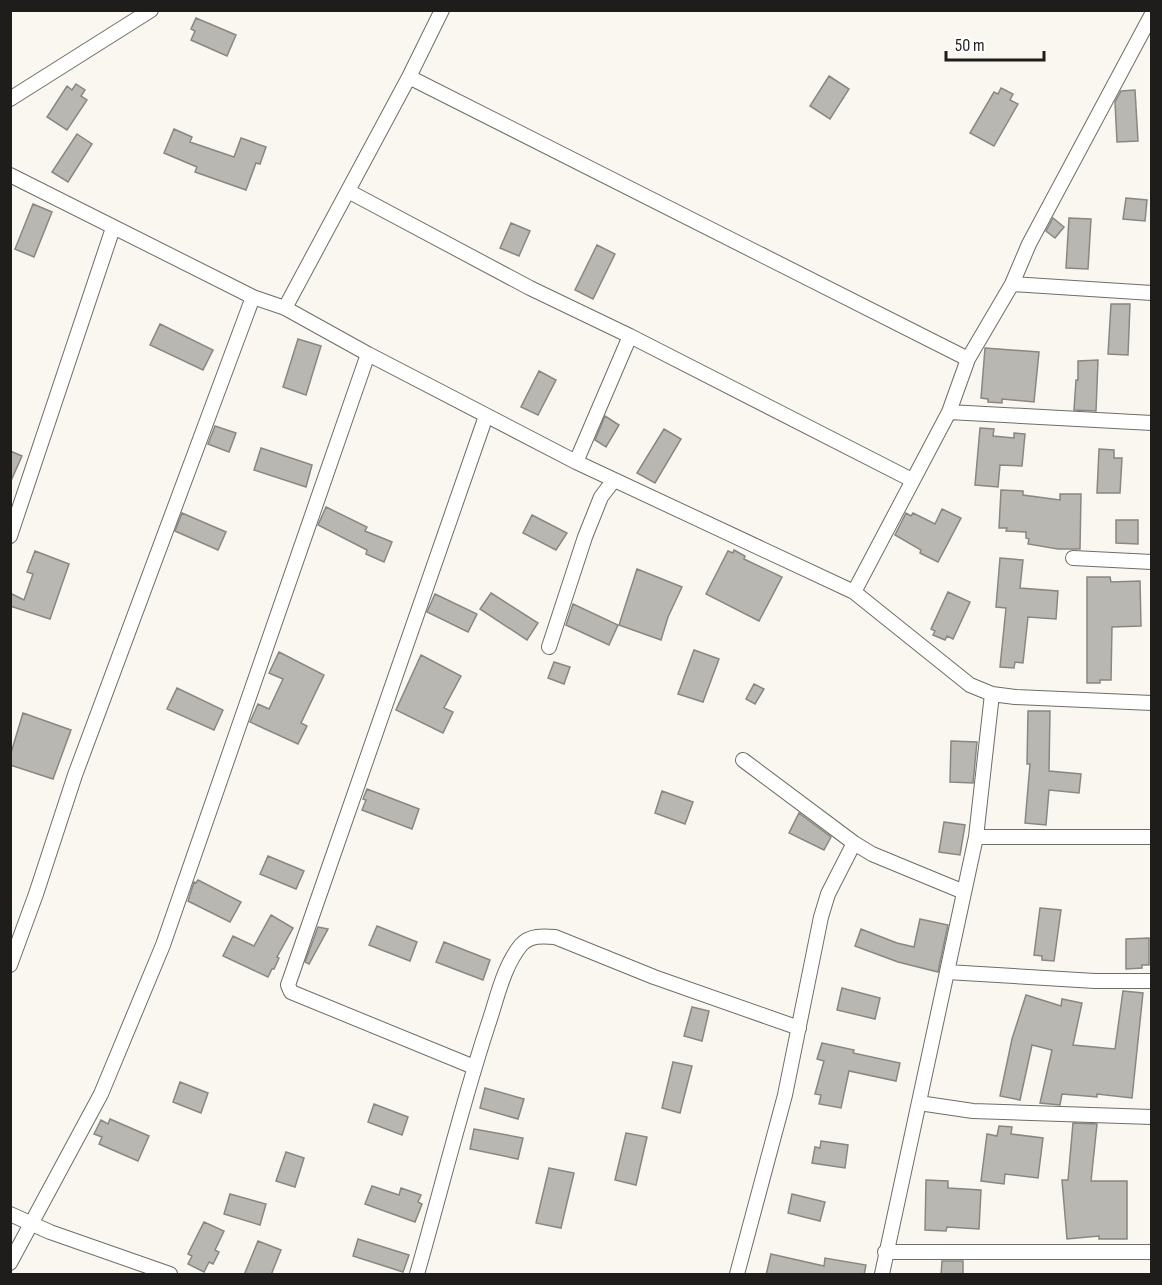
<svg xmlns="http://www.w3.org/2000/svg" width="1162" height="1285" font-family="'Sofia Sans Condensed',sans-serif">
	<style>
		.building { fill: #b9b7b1; stroke: #898782; stroke-width: 1.5 }
		.lines { fill: none; stroke-linecap: round; stroke-linejoin: round }
		.street-casing { stroke: #6f6d68; stroke-width: 16 }
		.street { stroke: #fff; stroke-width: 14 }
	</style>
	<rect width="100%" height="100%" fill="#faf7f1"/>
	<path class="building" d="M196,18L236,35L227,56L191,40L195,31L191,29Z
		M829,76L849,89L830,119L810,106Z
		M76,84L85,90L81,96L87,100L67,130L47,117L67,86L72,90Z
		M1001,88L1013,94L1010,100L1018,104L994,146L970,133L994,92L998,94Z
		M1135,90L1138,141L1117,142L1115,102L1121,91Z
		M174,129L192,137L190,142L234,157L241,138L266,147L260,164L256,163L246,190L195,172L197,167L164,153Z
		M77,134L92,144L68,182L52,172Z
		M1126,198L1147,200L1145,221L1123,219Z
		M33,204L52,212L34,257L15,249Z
		M1053,218L1064,227L1055,238L1046,231Z
		M1069,218L1091,219L1088,269L1066,268Z
		M511,223L530,231L519,256L500,248Z
		M597,245L615,254L593,299L575,290Z
		M1111,304H1130L1128,355L1108,354Z
		M160,324L213,350L203,370L150,345Z
		M298,339L321,346L306,395L283,387Z
		M985,348L1039,352L1034,402L1002,399V403L988,402V399L981,398Z
		M1098,360L1096,411L1074,410L1076,380H1078V361Z
		M539,371L556,380L538,415L521,407Z
		M605,416L619,425L606,447L595,440Z
		M215,426L236,433L229,452L208,444Z
		M980,428L994,429L993,436L1014,438V433L1025,434L1022,466L1000,465L998,487L975,485Z
		M664,429L681,439L655,483L637,473Z
		M261,448L312,465L306,487L254,470Z
		M1099,449L1114,450V458H1122L1120,493H1097Z
		M10,451L22,456L10,483Z
		M1001,490L1023,491V495L1060,500V494H1081L1080,549H1058L1028,544L1029,539L1026,538V532L1006,531L1007,528H999Z
		M326,507L367,527L365,531L392,542L384,562L366,554L367,550L318,525Z
		M942,509L961,518L938,562L920,553L921,550L895,535L906,513L911,516L913,513L935,524Z
		M182,513L226,532L218,550L175,531Z
		M532,515L567,533L556,550L523,533Z
		M1116,520H1138V544L1116,543Z
		M734,550L745,556L744,559L782,577L759,621L706,594L728,551L733,553Z
		M35,551L69,564L50,619L10,606V593L24,600L33,574L27,572Z
		M1000,558L1023,560L1020,588L1058,591L1056,619L1028,617L1023,663L1015,662L1014,668L1000,667L1006,608L996,607Z
		M637,569L682,587L668,617L661,640L619,625Z
		M1087,577H1110L1111,582L1140,581L1141,626L1112,627L1111,680H1100V683H1087Z
		M948,592L970,602L953,639L947,636L945,640L933,635L935,631L931,629Z
		M491,593L538,623L527,640L480,609Z
		M435,594L477,614L468,632L427,612Z
		M573,604L618,625L609,645L566,625Z
		M694,650L719,659L703,702L678,694Z
		M279,652L324,675L301,723L307,726L298,744L250,722L258,704L269,709L283,679L269,673Z
		M421,655L461,676L444,708L453,712L443,733L396,710Z
		M554,662L570,667L564,684L548,678Z
		M754,684L764,689L755,704L746,699Z
		M177,688L223,710L214,730L167,709Z
		M1028,711H1050L1049,771L1081,774L1079,793L1049,790L1046,825L1025,823L1030,764H1027Z
		M23,713L71,730L53,779L10,765V756Z
		M951,741L977,742L973,783L950,782Z
		M367,789L419,809L412,829L362,810L366,800L363,799Z
		M662,791L693,802L685,824L655,813Z
		M799,813L831,837L824,850L789,833Z
		M944,822L965,825L960,855L939,852Z
		M268,856L304,871L296,889L260,874Z
		M198,880L241,902L230,922L188,901L194,882L196,883Z
		M1040,908L1061,910L1054,961L1042,960V956L1034,955Z
		M271,915L293,928L277,957L279,958L274,969H272L268,977L223,956L233,936L254,946Z
		M920,919L948,925L938,972L898,962L855,946L861,929L897,943L914,947Z
		M377,926L417,942L410,961L369,945Z
		M318,927L328,929L309,964L305,962Z
		M1149,938V965H1142V968L1126,969V939Z
		M444,942L490,960L483,980L436,962Z
		M842,988L880,998L875,1019L837,1010Z
		M1123,991L1143,993L1132,1098L1097,1094V1097L1062,1094L1060,1105L1040,1103L1052,1050L1032,1045L1020,1100L1000,1096L1012,1039L1026,995L1061,1006L1062,999L1082,1003L1073,1045L1115,1049Z
		M692,1007L709,1011L702,1041L684,1036Z
		M822,1043L854,1050L853,1053L900,1063L896,1081L849,1071L841,1108L819,1104L821,1095L815,1094L824,1061L817,1059Z
		M673,1062L692,1066L680,1113L662,1108Z
		M180,1082L208,1093L201,1113L173,1102Z
		M485,1088L524,1099L518,1119L480,1108Z
		M374,1104L408,1117L402,1135L368,1122Z
		M110,1119L149,1136L138,1161L99,1144L102,1137L94,1134L101,1120L108,1124Z
		M1073,1123L1097,1124L1091,1181H1127V1239H1099V1236L1067,1239L1062,1180H1068Z
		M999,1126L1012,1127L1011,1134L1043,1138L1038,1178L1005,1174L1004,1184L981,1181L987,1134L997,1136Z
		M474,1129L523,1138L518,1159L470,1149Z
		M626,1133L647,1137L636,1185L615,1180Z
		M821,1141L848,1145L845,1168L812,1163L815,1147L820,1148Z
		M286,1152L304,1158L295,1187L276,1181Z
		M549,1168L574,1173L561,1228L536,1223Z
		M926,1180L948,1181V1188L981,1190L979,1229L947,1227L946,1231L925,1230Z
		M372,1186L399,1195L401,1188L421,1195L418,1202L422,1204L415,1222L365,1204Z
		M230,1194L266,1204L260,1225L224,1214Z
		M792,1194L825,1202L820,1221L788,1213Z
		M204,1222L224,1231L215,1250L219,1252L213,1264L209,1262L204,1272L188,1264L192,1256L188,1254Z
		M358,1239L409,1255L403,1272L353,1256Z
		M258,1241L281,1250L271,1275H244Z
		M771,1254L824,1266L825,1258L866,1265L864,1275H766Z
		M942,1261H963V1275H941Z"/>
	<g class="lines">
		<defs>
			<path id="street" d="M409,77L968,359
				M10,99L151,10
				M10,175L253,297L285,308L368,354L576,462L854,592L970,685L992,694L1015,697L1152,703
				M348,191L530,288L630,336L912,480
				M1012,284L1152,293
				M285,308L409,77L442,10
				M949,412L1152,423
				M576,462L630,336
				M10,536L113,228
				M1073,558L1152,562
				M854,592L949,412L968,359L1012,284L1029,244L1152,14
				M549,647L585,537L601,497L614,480
				M743,760L854,843
				M976,837H1152
				M10,965L36,894L75,775L253,297
				M947,972L1095,981H1152
				M474,1067L291,992L288,985L486,416
				M919,1103L973,1111L1152,1117
				M10,1214L50,1232L170,1274
				M885,1252H1152
				M10,1263L101,1094L163,945L368,354
				M417,1274C441,1191 461,1107 488,1025C497,999 503,967 521,945C530,935 543,936 555,937L654,977L799,1028
				M737,1274L785,1095L821,917L828,894L854,843L872,854L964,892
				M882,1274L976,837L992,694"/>
		</defs>
		<use href="#street" class="street-casing"/>
		<use href="#street" class="street"/>
	</g>
	<rect width="1162" height="1285" fill="none" stroke="#1e1d1b" stroke-width="24"/>
	<path d="M946 51v9h98v-9" fill="none" stroke="#1e1d1b" stroke-width="3"/>
	<text x="955" y="51" font-size="18" fill="#1e1d1b" stroke="#ffffff" stroke-width="4.5" paint-order="stroke">50 m</text>
</svg>
